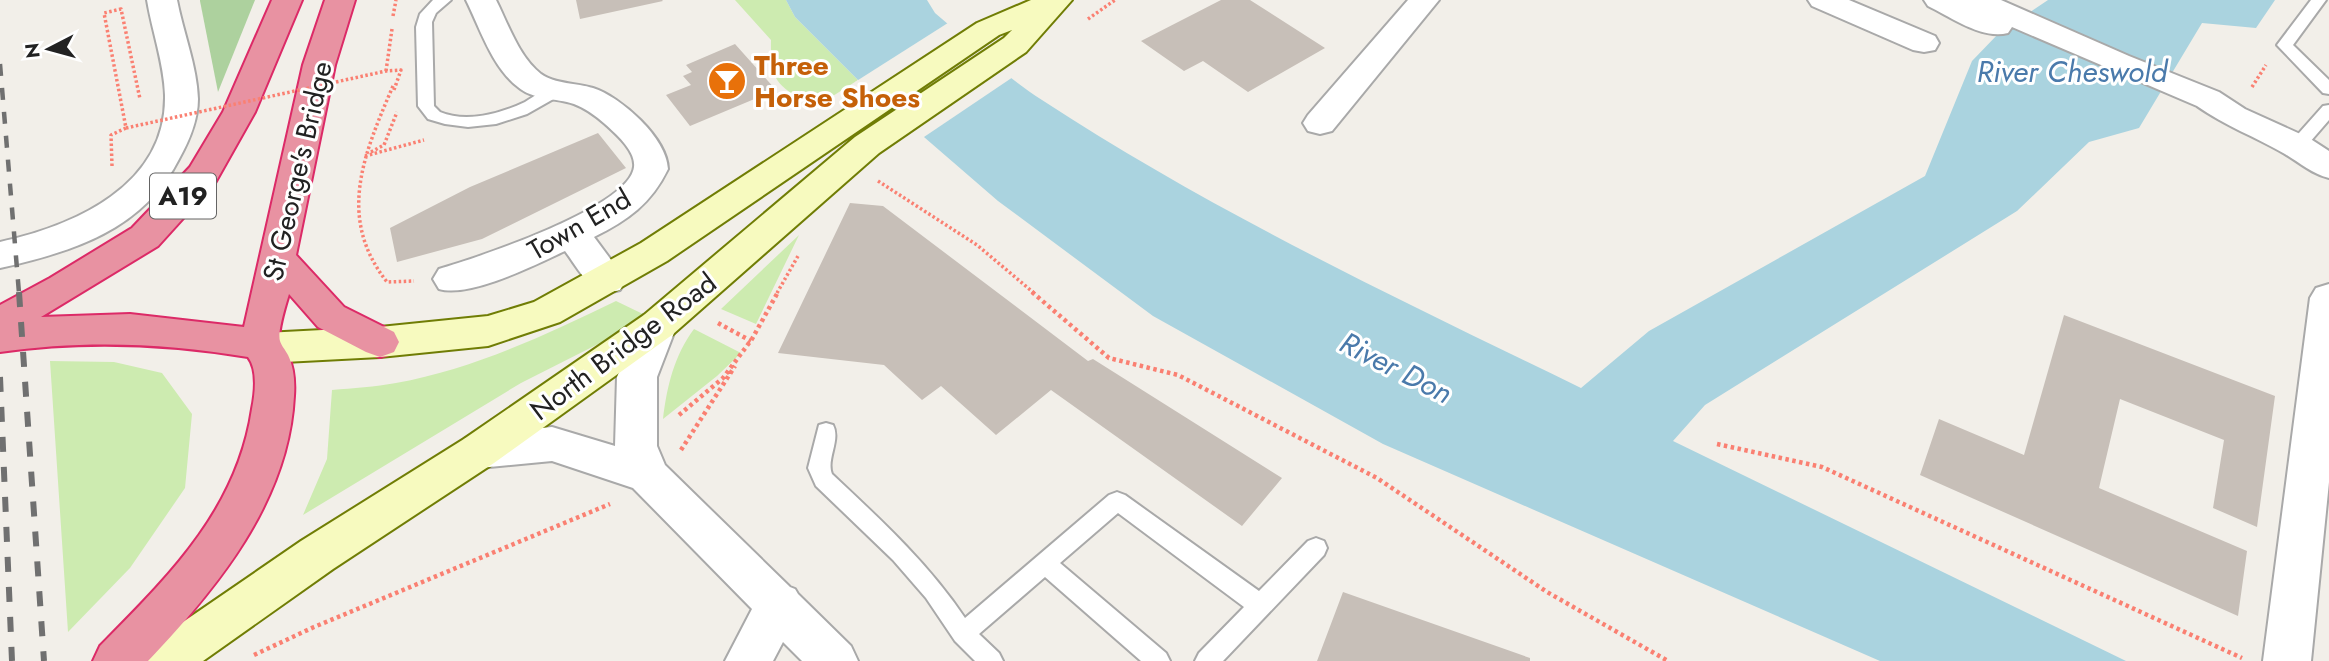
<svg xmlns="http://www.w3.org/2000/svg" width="2329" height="661" font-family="Jost,sans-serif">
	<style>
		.grass { fill: #cdebb0 }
		.forest { fill: #add19e }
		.water { fill: #aad3df }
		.pier { fill: #f2efe9 }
		.building { fill: #c7bfb8 }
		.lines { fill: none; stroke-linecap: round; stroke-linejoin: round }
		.lane-casing { stroke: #a9a9a9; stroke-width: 4 }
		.street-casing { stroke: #a9a9a9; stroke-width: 4 }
		.secondary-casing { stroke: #707d05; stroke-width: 4 }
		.highway-casing { stroke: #dc2a67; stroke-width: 4 }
		.path-far1 { stroke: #fa8072; stroke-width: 3.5; stroke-dasharray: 2.5 2.5; stroke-linecap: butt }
		.path { stroke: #fa8072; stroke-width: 4.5; stroke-dasharray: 3.5 3.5; stroke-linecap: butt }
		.lane { fill: #fff; fill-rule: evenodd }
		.street { fill: #fff; fill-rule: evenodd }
		.secondary { fill: #f7fabf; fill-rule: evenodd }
		.highway { fill: #e892a2; fill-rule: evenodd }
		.rail-far1 { stroke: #707070; stroke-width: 4.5; stroke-dasharray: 12 12; stroke-linecap: butt }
		.rail { stroke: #707070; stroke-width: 6; stroke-dasharray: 15 15; stroke-linecap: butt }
		.path-bridge { stroke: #fa8072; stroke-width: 3.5; stroke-dasharray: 2.5 2.5; stroke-linecap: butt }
		.labels { text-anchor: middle; stroke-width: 6; stroke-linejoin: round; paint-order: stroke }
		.shield { fill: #fff; stroke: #646464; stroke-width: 2 }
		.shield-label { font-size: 26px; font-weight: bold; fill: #222 }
		.food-label { font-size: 28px; font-weight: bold; fill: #c56008; stroke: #fff; text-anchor: start }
		.street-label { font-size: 28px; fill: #222; stroke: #fff }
		.water-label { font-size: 30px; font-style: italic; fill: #4a7aab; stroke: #fff }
	</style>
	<rect width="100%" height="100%" fill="#f2efe9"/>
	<path class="grass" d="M735,0H786L795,17L858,80L814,108C778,84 770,85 771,40Z
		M799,235L756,324L721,309Z
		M616,301L645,315L612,337L521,383L303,515L327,459L332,390C353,388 375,387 396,383C473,369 546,335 616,301Z
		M694,329L741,353L717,376L663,419C667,386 674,356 694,329Z
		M50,361L114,362L162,373L192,414L185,488L130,568L68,632Z"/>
	<path class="forest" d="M200,0H255L218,92L200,1Z"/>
	<path class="water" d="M786,0H927L935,13C970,42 1004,76 1042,100C1213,212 1398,299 1581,388L1649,331L1925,176L1972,61L1999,33L2048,0H2275L2256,28L2202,23L2139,128L2089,142L2017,211L1705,405L1673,441L2126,661H1880L1383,444L1153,316L998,201L858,80L795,17Z"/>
	<path class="pier" d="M951,21L1016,75L921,139L855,82Z"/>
	<path class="building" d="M576,0H662L663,1L580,19Z
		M1221,0H1250L1325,48L1248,92L1203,61L1184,71L1141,41Z
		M735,44L776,90L690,126L666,95L691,85L683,76L692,72L686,65Z
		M598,133L626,168L482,239L397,262L390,228L470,187Z
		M850,203L883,206L1088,361L1093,359L1282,478L1242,526L1051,390L996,435L941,386L922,400L884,365L778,353Z
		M2064,315L2275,396L2257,527L2213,508L2224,440L2120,399L2099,488L2247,551L2238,616L1920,475L1939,419L2024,455Z
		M1343,592L1530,658V661H1317Z"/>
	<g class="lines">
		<defs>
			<path id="lane" d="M433,0H451L436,13L432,22L434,106L440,112C466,123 500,114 525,102C536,96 550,82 564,85L566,89L564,93L527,114L496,124L468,127L445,124L428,119L418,106L416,27L420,14Z
				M2311,0H2326L2293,45L2329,80V94L2323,93L2277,45Z
				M2329,105V120L2303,150H2291L2289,146L2291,142L2323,106Z
				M826,423L833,425C841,440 826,459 832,474C881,520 928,563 965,618L1109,495L1117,492L1125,495L1259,591L1308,541L1316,538L1324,541L1327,548L1324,555L1223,661H1195L1199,653L1244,607L1118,513L1060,563L1166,653L1170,661H1141L1045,577L979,634L999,653L1003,661H975L955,641L926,598L893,560L816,486L808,468L819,425Z"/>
			<path id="street" d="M147,0H177C183,32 197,66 198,99C198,120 189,141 179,159C143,230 72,252 0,268V242C74,226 167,186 165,95C164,63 152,31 147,0Z
				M466,0H496C508,24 519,57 541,74C555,84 577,83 593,88C621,97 667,138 668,169C651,204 628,220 594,237L626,280L620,290C591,298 581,272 565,251C535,265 470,298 439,289L433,279L439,269C476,258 629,208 634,167C636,151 616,134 605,124C596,116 585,108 574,104C556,98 533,100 518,87C492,67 480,28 466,0Z
				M1408,0H1439L1332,131L1320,134L1308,131L1303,123L1308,115Z
				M1808,0H1849L1935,36L1939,43L1935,50L1924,52L1913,50L1812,6Z
				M1924,0H2001L2129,56L2219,92L2245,109L2309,138L2329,151V178C2312,174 2300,163 2285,154C2256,137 2225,126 2197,106L2012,27L2008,33C1982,40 1951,17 1928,6Z
				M2329,284V482L2311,661H2263L2310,298L2316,288Z
				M658,311L672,315L677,325L657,377V446L665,465L790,587L795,589L798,594L851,646L858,661H802L783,642L773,661H725L752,609L633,488L552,461L479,468L464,463L458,451L464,439L479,434L552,427L615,446L617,377L644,315Z"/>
			<path id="secondary" d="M1031,0H1072L1026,52L879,153L672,335L494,463L333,569L203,661H141L148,646L301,541L464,439L644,315L855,137L1004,38L1012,30L999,35L667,261L560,322L488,346L380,357L265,363L251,359L246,348L251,337L265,333L380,327L488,316L534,302L641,243L977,23Z"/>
			<path id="highway" d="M272,0H302L255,112L215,183L158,246L41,317L130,314L244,327L303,65L325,0H355L335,65L296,255L344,307L394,332L399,342L394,352L380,357L366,352L318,327L289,294C286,304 277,332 280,341C281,345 286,351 288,355C294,368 295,382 294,396C289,501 217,588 148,661H93L100,646C169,576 237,510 252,409C255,394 258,370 248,357C164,343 84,340 0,352V305L50,278L132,228L190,167L223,112Z"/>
		</defs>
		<use href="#lane" class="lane-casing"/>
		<use href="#street" class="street-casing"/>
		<use href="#secondary" class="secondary-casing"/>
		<use href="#highway" class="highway-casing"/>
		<path class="path-far1" d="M393,16L396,0
			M1088,19L1115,0
			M386,71L392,29
			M393,86C364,154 336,217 387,282L414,281
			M2252,87L2266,65
			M371,152L384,145L397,112
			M365,156L424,140
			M112,166L111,135L126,128L104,13L121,9L140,99
			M878,181L977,245L1034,293
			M777,293L798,256"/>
		<path class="path" d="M1032,292L1109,358L1178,375L1377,478L1547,592L1668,661
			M718,323L751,341
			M679,415L723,378L752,339L778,292
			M1717,444L1822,467L2242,658
			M681,450L735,366
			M254,655L314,627L610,504"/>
		<use href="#lane" class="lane"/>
		<use href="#street" class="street"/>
		<use href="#secondary" class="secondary"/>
		<use href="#highway" class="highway"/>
		<path class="rail-far1" d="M0,64L19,293"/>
		<path class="rail" d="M19,292L44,661
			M0,377L12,661"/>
		<path class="path-bridge" d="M126,128L386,71L401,70L394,90"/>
	</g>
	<defs>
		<symbol id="bar-disc" viewBox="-11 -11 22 22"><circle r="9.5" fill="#e8710a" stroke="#fff"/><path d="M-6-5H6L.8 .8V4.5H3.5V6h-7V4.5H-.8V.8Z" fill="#fff"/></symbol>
	</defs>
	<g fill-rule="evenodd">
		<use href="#bar-disc" x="705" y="59" width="44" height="44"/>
	</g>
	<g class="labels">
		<rect class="shield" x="150" y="173.5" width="66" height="45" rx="5"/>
		<g class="shield-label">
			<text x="183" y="205">A19</text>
		</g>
		<g class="food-label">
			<text x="754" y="75">Three<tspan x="754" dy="32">Horse Shoes</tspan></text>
		</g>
		<g class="street-label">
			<text transform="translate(297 171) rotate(-77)" y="10">St George's Bridge</text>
			<text transform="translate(579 224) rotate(-30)" y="10">Town End</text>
			<text transform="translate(623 346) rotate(-37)" y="10">North Bridge Road</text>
		</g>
		<g class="water-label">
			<text x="2072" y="82">River Cheswold</text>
			<text transform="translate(1396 368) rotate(27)" y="10">River Don</text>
		</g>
	</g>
	<g transform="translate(49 49) rotate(264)" stroke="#ffffff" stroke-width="5" paint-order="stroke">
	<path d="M0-5L12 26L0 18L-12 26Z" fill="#222222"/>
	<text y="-10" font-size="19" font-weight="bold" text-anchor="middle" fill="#222222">N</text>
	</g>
</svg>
